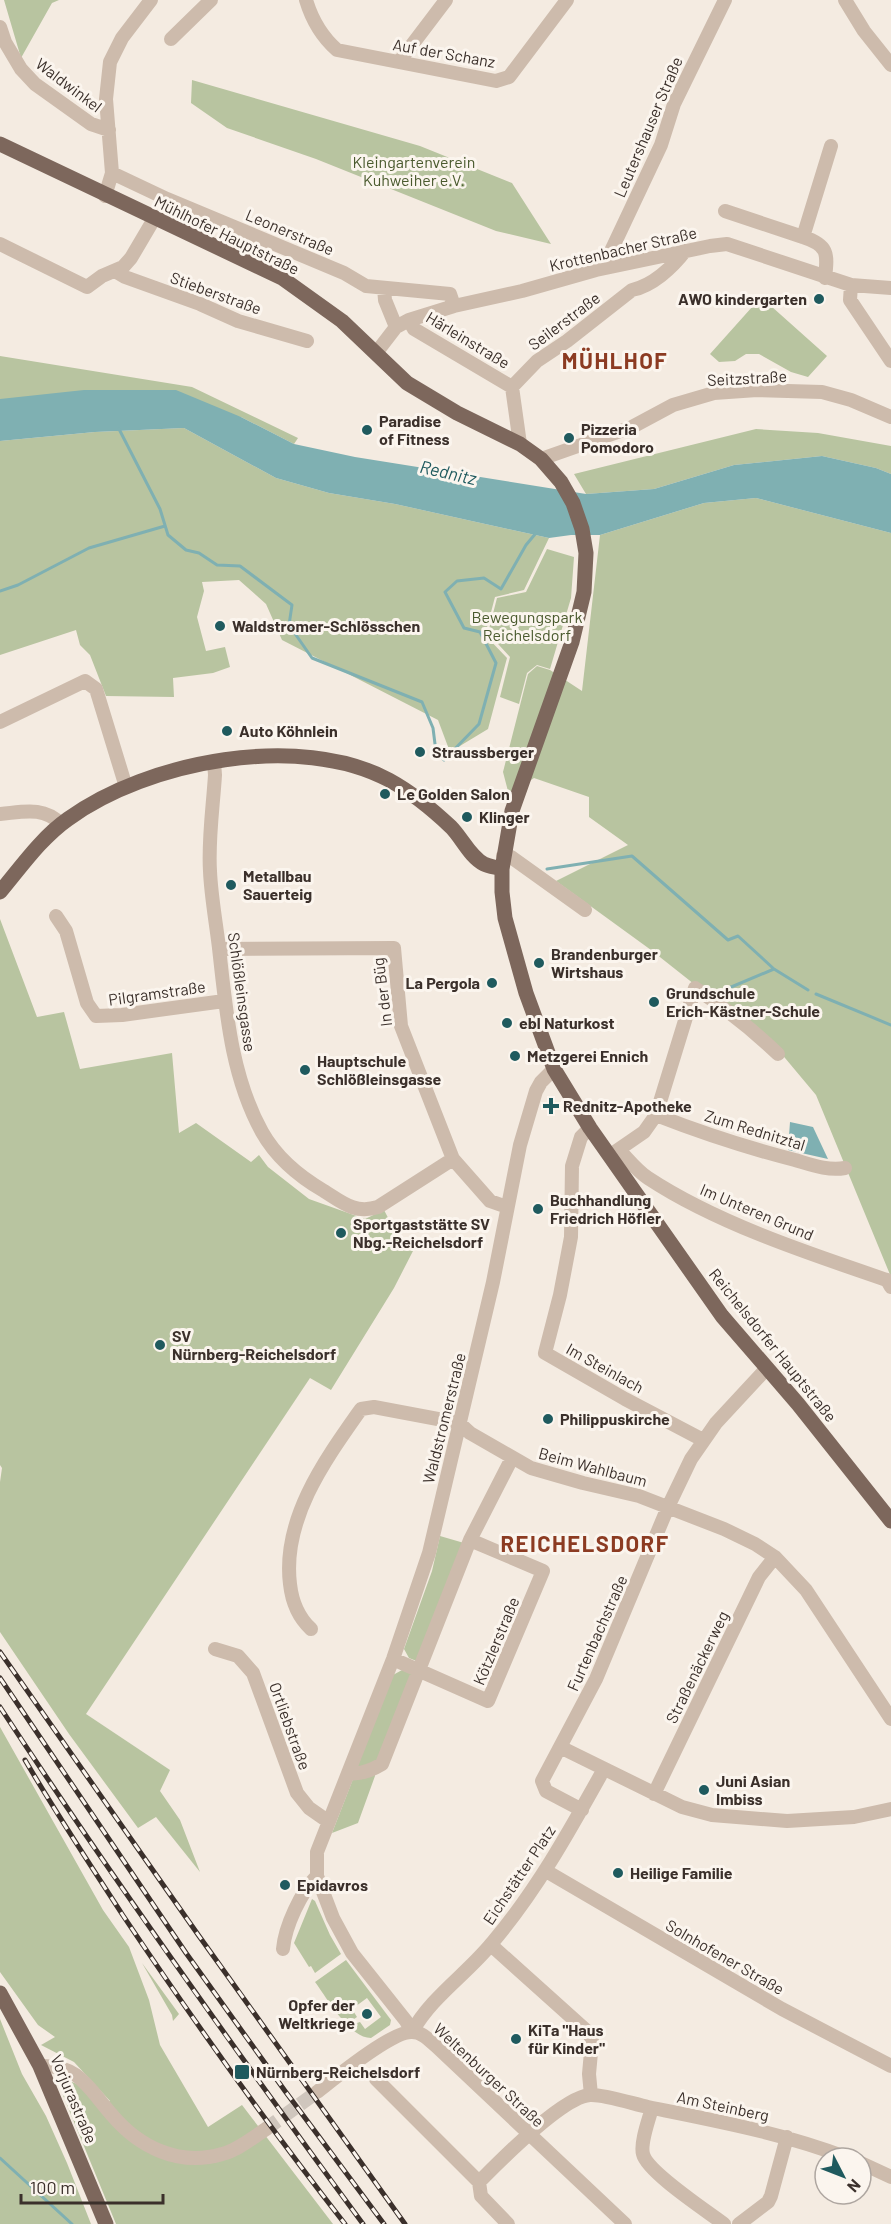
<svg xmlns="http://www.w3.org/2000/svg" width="891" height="2224" font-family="Barlow,sans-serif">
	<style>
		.green { fill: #b8c4a0; fill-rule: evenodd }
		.water { fill: #7fb0b2 }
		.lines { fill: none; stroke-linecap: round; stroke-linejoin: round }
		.stream { stroke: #7fb0b2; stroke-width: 3 }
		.minor-tunnel { stroke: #cfc6bd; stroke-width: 14; stroke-dasharray: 14 7; stroke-linecap: butt }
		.minor { stroke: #cdbbac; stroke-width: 14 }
		.major { stroke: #7d675c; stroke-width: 15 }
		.rail-casing { stroke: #3b302b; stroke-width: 5 }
		.rail { stroke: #fbf5ee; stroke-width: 3; stroke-dasharray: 9; stroke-linecap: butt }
		.poi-dot { fill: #1f5a5e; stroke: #fbf5ee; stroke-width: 2 }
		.labels { text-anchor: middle; stroke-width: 6; stroke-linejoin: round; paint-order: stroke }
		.street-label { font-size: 16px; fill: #3b302b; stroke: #fbf5ee }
		.park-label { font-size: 16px; fill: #4a5a2e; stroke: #fbf5ee }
		.poi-label { font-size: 16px; font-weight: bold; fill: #3b302b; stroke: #fbf5ee; text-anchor: start }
		.water-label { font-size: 18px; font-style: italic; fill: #1f5a5e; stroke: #fbf5ee }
		.district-label { font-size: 22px; font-weight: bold; letter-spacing: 1.5px; fill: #8c3b22; stroke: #fbf5ee }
	</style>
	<rect width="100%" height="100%" fill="#f4ebe1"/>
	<path class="green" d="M4,0H59L52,3L21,58Z
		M192,80L420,146L512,183L551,244L496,231L316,159L227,128L191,103Z
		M761,297L827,356L808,377L791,372L759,354H746L735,361L719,362L710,354Z
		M0,356L192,387L298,438L294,444L241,417L0,399Z
		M184,428L276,478L329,493L395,504L549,538L524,590L495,597L485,635L507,658L488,729L450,752L438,720L282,640L266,604L239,580L202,582L204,591L197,617L206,651L225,647L230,667L213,673L173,678L174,697L106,696L90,655L80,645L76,630L0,655V441L95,432Z
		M756,429L818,433L891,446V474L876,468L822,456L734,465L654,489L586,494L574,474Z
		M756,498L891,533V1277L816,1095L780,1052L651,950L556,881L628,845L589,817V797L534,778L509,795L503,772L528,674L537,666L550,670L582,691L600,535L704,503Z
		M547,549L574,557L571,598L550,669L537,665L527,673L519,704L500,697L510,657L488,633L497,598L526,592Z
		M0,919L37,1017L64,1012L80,1069L172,1053L179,1133L196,1123L251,1162L259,1155L268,1167L309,1199L365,1219L384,1210L397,1235L413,1251L394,1288L331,1390L310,1378L86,1714L170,1770L160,1791L180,1820L200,1872L156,1817L138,1828L69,1734L0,1632V1482L2,1468L0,1465Z
		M440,1536L464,1543L419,1662L409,1658L404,1649L432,1571Z
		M402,1670L414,1675L380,1761L356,1769L393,1675Z
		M0,1727L103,1910L129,1947L149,2000L160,2045L208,2127L242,2105L333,2224H116L60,2088L72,2082L80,2085L100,2107L110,2101L74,2062L41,2045L55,2037L38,2025L0,1972Z
		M375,1773V1776L358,1823L332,1833L353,1779Z
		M312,1899L315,1901L330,1935L341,1954L315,1973L311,1966L309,1967L294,1943Z
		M346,1960L391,2020L390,2025L371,2038C349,2038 327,1998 315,1982ZM367,1998L381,2017L365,2029L360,2022L357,2023L354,2019L357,2017L352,2009Z
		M142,1963L179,2014L173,2021L172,2015Z
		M0,2019L22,2074L46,2116L67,2163L91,2224H0Z"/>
	<path class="water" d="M84,390H176L241,417L294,444L355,457L586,494L654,489L734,465L822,456L876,468L891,474V533L756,498L704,503L600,535H571L549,538L395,504L329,493L276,478L184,428L95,432L0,441V399Z
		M790,1122L813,1127L828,1159L788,1150Z"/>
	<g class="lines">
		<path class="stream" d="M119,429L160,509L168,535L186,550L199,553L217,565L240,566L292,605L289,625L312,658L422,702L433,728L436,752L444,760L479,724L496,663L480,632L464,628L445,592L457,581L484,578L501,589L526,545L536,533
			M0,591L18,585L89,548L165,526
			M547,869L632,856L728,940L738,936L774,969L808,990
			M717,993L774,969
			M816,994L891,1025
			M0,2158L72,2224"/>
		<path class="minor-tunnel" d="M266,2129L317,2092"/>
		<path class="minor" d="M306,0C312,20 321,36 337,50L496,81L509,77L567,0
			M845,0L864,31L891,65
			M0,27L5,42L21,69L35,84L91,124L109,130
			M171,39L211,0
			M399,62L446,0
			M112,173L167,199L344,273L366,286L450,294L454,306
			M105,196L112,173L106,99L110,62L122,38L151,0
			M725,211L803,237
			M0,244L87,287L102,276L123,267L131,258L154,219
			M603,268L661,145L674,104L725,0
			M115,271L125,277L200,304L238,321L307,341
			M825,278C828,253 828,245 803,237L831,146
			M851,285L850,300L891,361
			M384,288L385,300L396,327
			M409,320L414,329L512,387
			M376,353L396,327L409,320L454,306L522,291L596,270L710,246L727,244L851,285L891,288
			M512,387L537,361L567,341L632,290C652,286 672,268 685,251
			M512,387L520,444
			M541,459L632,427L673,405L714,393L757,390L822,392L851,400L891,417
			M0,722L85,681L96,689L126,787
			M214,762L215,775C213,807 208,840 210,871C211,896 216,922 219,948C226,1010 231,1076 262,1132C276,1157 300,1177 324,1191C343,1203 355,1214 378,1207L453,1159
			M0,814C23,812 43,806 61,824
			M503,856L511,857L585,910
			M56,916L66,931L87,1003L96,1016L122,1015L224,1001
			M219,949L394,948L401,1026L453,1159L490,1201L507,1207
			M656,1115C702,1133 748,1148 795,1160C812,1165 828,1171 845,1168
			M590,1128L581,1137L572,1166L571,1237L560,1295L545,1353L625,1399L703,1440
			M619,1150C628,1159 637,1171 648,1178C716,1223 810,1254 887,1280L891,1287
			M612,1154L644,1132L656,1115L695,988C725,1008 752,1029 778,1054
			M311,1629C298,1617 292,1602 290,1584C282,1519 325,1460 361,1409L374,1407L459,1423L470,1433L531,1468L583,1483L639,1496L724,1529L755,1544L775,1557L806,1590L891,1719
			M215,1649L238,1656L253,1673L297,1793L309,1808L329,1822
			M393,1659L488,1701L543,1571L470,1540
			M560,1747L682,1807L712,1815L787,1821L854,1817L891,1809
			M348,1773C360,1775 372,1770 382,1764L470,1540L512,1458
			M654,1794L759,1577L775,1557
			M582,1810L546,1791L542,1781L596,1679L668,1507L691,1459L716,1423L767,1368
			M546,1871L782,2009L891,2066
			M491,1945L589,2033L592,2041L589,2074L591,2095
			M283,1949C285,1926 301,1892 317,1876
			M412,2032L406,2021L352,1953L333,1918L317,1876V1852L393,1659L429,1553L493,1282L520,1145L536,1091L541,1082L554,1069
			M412,2032C431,1997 467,1974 492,1943C537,1890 570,1830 604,1769
			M40,2066C79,2064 89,2089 112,2115C139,2147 179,2167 222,2154C238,2150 252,2138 266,2129
			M376,2079L479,2182L481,2196L508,2224
			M317,2092C335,2078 392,2031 412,2032C422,2032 429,2040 436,2046L625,2224
			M652,2108C649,2119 640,2143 643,2154C647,2172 707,2211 724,2224
			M861,2163L891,2177
			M479,2182C500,2161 562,2097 590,2095C603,2094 634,2104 648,2107C716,2121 783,2133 848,2158
			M739,2224L768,2202L771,2196L787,2137"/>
		<path class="major" d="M0,144L282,278L342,321L407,383L457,413L520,444L541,459L561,482L573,503L582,529L586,553L584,592L572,642L512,811L502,869V892L505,918L526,993L554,1069L590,1128L722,1316L798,1404L891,1521
			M0,892C21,867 41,838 68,819C147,761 300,732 389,780C411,792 433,810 451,827C462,838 470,857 484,864C490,867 496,867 502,869
			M0,1993L40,2066L106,2224"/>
		<defs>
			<path id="rail" d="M0,1652L199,1936L405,2224
				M0,1678L186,1953L285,2091L384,2224
				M0,1707C116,1884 238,2054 363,2224
				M25,1760C56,1813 89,1863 122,1914C193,2020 267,2124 345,2224"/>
		</defs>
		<use href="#rail" class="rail-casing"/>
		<use href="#rail" class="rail"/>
	</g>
	<g class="poi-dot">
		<circle cx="819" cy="299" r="6"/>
		<circle cx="367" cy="430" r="6"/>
		<circle cx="569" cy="438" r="6"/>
		<circle cx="220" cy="626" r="6"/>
		<circle cx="227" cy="731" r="6"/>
		<circle cx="420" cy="752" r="6"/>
		<circle cx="385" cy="794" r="6"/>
		<circle cx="467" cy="817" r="6"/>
		<circle cx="231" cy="885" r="6"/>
		<circle cx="539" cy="963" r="6"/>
		<circle cx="492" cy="983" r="6"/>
		<circle cx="654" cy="1002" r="6"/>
		<circle cx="507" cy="1023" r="6"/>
		<circle cx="515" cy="1056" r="6"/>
		<circle cx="305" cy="1070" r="6"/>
		<path d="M548 1097h6v6h6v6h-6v6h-6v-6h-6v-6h6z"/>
		<circle cx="538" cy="1209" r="6"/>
		<circle cx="341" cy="1233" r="6"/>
		<circle cx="160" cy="1345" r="6"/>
		<circle cx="548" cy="1419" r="6"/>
		<circle cx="704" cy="1790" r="6"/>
		<circle cx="618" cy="1873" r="6"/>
		<circle cx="285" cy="1885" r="6"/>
		<circle cx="367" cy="2014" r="6"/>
		<circle cx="516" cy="2039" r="6"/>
		<rect x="234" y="2064" width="16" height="16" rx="3"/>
	</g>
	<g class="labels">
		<g class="street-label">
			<text transform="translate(444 53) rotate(10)" y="6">Auf der Schanz</text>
			<text transform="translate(69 85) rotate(37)" y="6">Waldwinkel</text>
			<text transform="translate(648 127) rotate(-67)" y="6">Leutershauser Straße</text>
			<text transform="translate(290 232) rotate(23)" y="6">Leonerstraße</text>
			<text transform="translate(227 235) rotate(26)" y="6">Mühlhofer Hauptstraße</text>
			<text transform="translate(623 249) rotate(-13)" y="6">Krottenbacher Straße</text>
			<text transform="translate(216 293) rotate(20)" y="6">Stieberstraße</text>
			<text transform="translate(564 321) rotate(-37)" y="6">Seilerstraße</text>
			<text transform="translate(468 340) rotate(31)" y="6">Härleinstraße</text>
			<text transform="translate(747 378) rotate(-3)" y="6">Seitzstraße</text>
			<text transform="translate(242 992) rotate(82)" y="6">Schlößleinsgasse</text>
			<text transform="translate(382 992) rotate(-97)" y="6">In der Büg</text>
			<text transform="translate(157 993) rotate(-8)" y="6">Pilgramstraße</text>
			<text transform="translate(755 1130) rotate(17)" y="6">Zum Rednitztal</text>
			<text transform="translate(757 1212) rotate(23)" y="6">Im Unteren Grund</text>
			<text transform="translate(773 1345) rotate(51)" y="6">Reichelsdorfer Hauptstraße</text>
			<text transform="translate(605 1368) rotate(29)" y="6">Im Steinlach</text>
			<text transform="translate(444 1418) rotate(-76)" y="6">Waldstromerstraße</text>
			<text transform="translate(593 1467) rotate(15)" y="6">Beim Wahlbaum</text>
			<text transform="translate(597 1633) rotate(-66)" y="6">Furtenbachstraße</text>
			<text transform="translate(496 1641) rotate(-67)" y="6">Kötzlerstraße</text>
			<text transform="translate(697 1667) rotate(-64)" y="6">Straßenäckerweg</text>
			<text transform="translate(290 1726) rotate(70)" y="6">Ortliebstraße</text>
			<text transform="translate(519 1875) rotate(-56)" y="6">Eichstätter Platz</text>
			<text transform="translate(725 1957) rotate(30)" y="6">Solnhofener Straße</text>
			<text transform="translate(489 2075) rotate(43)" y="6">Weltenburger Straße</text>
			<text transform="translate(74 2099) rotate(67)" y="6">Vorjurastraße</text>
			<text transform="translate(723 2106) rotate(12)" y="6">Am Steinberg</text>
		</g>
		<g class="park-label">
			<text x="414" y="168">Kleingartenverein<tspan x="414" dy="18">Kuhweiher e.V.</tspan></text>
			<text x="527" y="623">Bewegungspark<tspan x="527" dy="18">Reichelsdorf</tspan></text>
		</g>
		<g class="poi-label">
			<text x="807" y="305" text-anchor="end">AWO kindergarten</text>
			<text x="379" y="427">Paradise<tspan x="379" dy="18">of Fitness</tspan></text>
			<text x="581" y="435">Pizzeria<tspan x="581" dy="18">Pomodoro</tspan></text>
			<text x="232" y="632">Waldstromer-Schlösschen</text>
			<text x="239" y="737">Auto Köhnlein</text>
			<text x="432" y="758">Straussberger</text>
			<text x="397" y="800">Le Golden Salon</text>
			<text x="479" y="823">Klinger</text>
			<text x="243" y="882">Metallbau<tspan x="243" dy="18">Sauerteig</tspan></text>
			<text x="551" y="960">Brandenburger<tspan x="551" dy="18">Wirtshaus</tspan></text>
			<text x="480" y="989" text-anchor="end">La Pergola</text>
			<text x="666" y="999">Grundschule<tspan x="666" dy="18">Erich-Kästner-Schule</tspan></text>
			<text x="519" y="1029">ebl Naturkost</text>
			<text x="527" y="1062">Metzgerei Ennich</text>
			<text x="317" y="1067">Hauptschule<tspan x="317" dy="18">Schlößleinsgasse</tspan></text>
			<text x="563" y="1112">Rednitz-Apotheke</text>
			<text x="550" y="1206">Buchhandlung<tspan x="550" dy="18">Friedrich Höfler</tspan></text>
			<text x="353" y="1230">Sportgaststätte SV<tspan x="353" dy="18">Nbg.-Reichelsdorf</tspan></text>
			<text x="172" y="1342">SV<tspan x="172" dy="18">Nürnberg-Reichelsdorf</tspan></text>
			<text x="560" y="1425">Philippuskirche</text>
			<text x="716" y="1787">Juni Asian<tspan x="716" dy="18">Imbiss</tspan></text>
			<text x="630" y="1879">Heilige Familie</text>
			<text x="297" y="1891">Epidavros</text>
			<text x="355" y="2011" text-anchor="end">Opfer der<tspan x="355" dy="18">Weltkriege</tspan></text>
			<text x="528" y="2036">KiTa "Haus<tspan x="528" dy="18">für Kinder"</tspan></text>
			<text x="256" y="2078">Nürnberg-Reichelsdorf</text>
		</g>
		<g class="water-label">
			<text transform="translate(448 473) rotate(13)" y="6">Rednitz</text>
		</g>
		<g class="district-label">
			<text x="615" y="369">MÜHLHOF</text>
			<text x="585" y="1552">REICHELSDORF</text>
		</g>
	</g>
	<g transform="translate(843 2176) rotate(132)"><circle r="28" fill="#fbf5ee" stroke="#aea6a0" stroke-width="1.5"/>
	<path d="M0-4.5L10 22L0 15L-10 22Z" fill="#1f5a5e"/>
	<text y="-9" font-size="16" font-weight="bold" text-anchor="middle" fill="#3b302b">N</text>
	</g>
	<path d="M21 2194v9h142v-9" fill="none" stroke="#3b302b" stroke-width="3"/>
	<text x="30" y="2194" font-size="18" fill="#3b302b" stroke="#fbf5ee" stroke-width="4.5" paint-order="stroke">100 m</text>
</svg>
